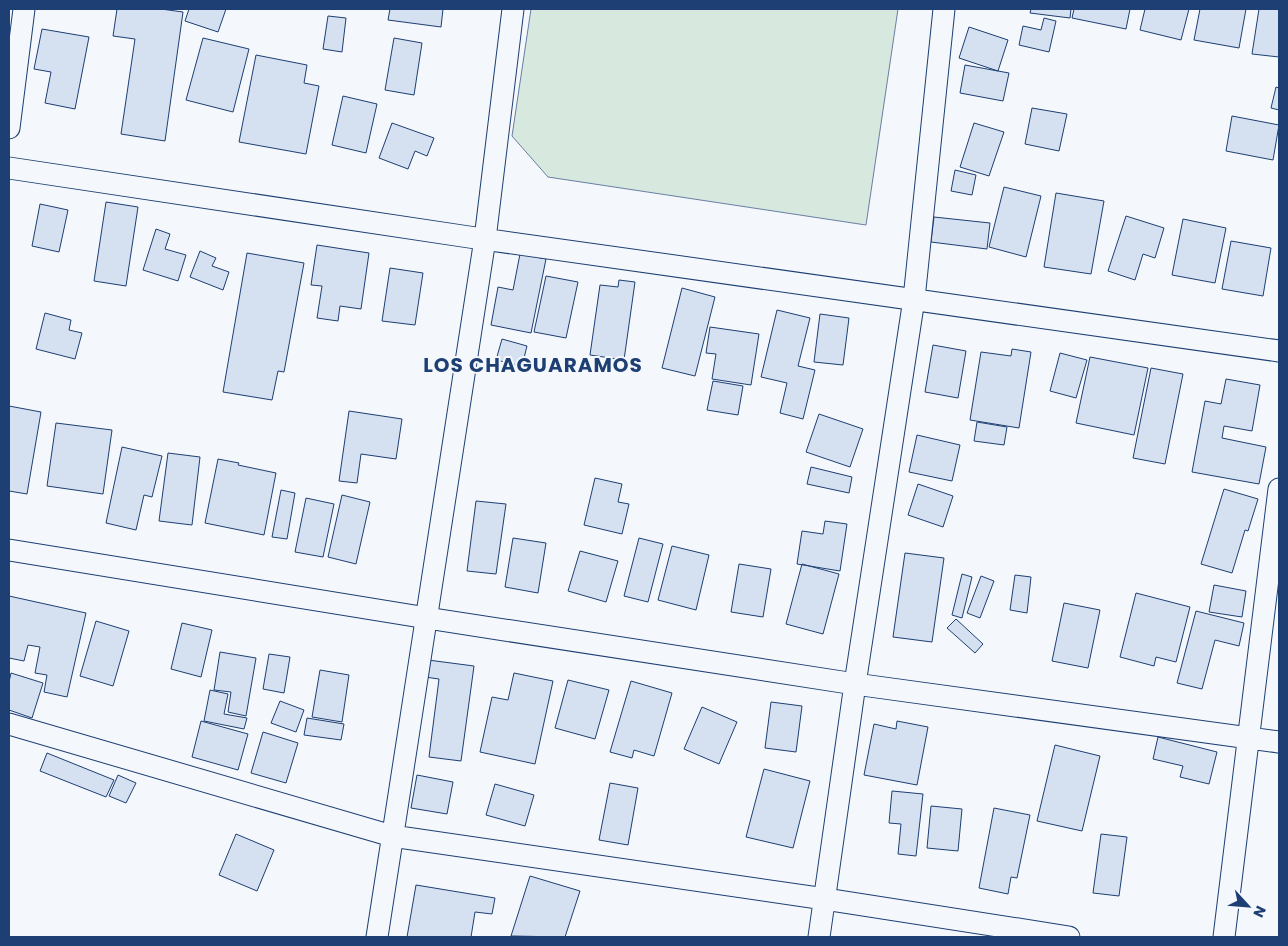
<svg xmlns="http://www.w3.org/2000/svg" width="1288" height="946" font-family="Poppins,sans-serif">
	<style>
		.green { fill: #d7e8df; stroke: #687fa3 }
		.building { fill: #d5e0f0; stroke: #1d3f73 }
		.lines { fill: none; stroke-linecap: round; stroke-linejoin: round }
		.street-casing { stroke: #1d3f73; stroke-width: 23 }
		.street { stroke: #f4f7fb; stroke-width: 21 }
		.labels { text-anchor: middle; stroke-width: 4; stroke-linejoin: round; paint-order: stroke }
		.district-label { font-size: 20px; font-weight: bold; letter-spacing: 1px; fill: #1d3f73; stroke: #f4f7fb }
	</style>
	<rect width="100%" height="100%" fill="#f4f7fb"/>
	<path class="green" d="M531,9H898L866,225L548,177L512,136Z"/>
	<path class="building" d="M117,9H161L183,12L165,141L121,134L135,39L113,36Z
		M189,9H226L218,32L185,21Z
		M390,9H443L441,27L388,20Z
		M1031,9H1071L1070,18L1030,13Z
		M1074,9H1130L1126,29L1072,18Z
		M1145,9H1189L1181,40L1140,30Z
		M1200,9H1246L1239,48L1194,40Z
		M1259,9H1279V57L1252,54Z
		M328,16L346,18L342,52L323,49Z
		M1044,18L1056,21L1049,52L1019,45L1023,26L1041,30Z
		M969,27L1008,40L998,71L959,58Z
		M42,29L89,37L75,109L45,103L51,72L34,69Z
		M203,38L249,49L233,112L186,100Z
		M394,38L422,43L414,95L385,90Z
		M256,55L307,65L304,83L319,86L306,154L239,142Z
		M965,65L1009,73L1003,101L960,93Z
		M1276,87L1279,88V110L1271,108Z
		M343,96L377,104L366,153L332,145Z
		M1032,108L1067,114L1059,151L1025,144Z
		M1232,116L1279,125L1273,160L1226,151Z
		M392,123L434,138L427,156L415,151L408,169L379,158Z
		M974,123L1004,132L989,176L960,167Z
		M955,170L976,175L972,195L951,191Z
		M1004,187L1041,196L1026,257L989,247Z
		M1056,193L1104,201L1091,274L1044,267Z
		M106,202L138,207L126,286L94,281Z
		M40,204L68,210L59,252L32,246Z
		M1126,216L1164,228L1155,258L1143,254L1135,280L1108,271Z
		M934,217L990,223L987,249L931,242Z
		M1183,219L1226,228L1215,283L1172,275Z
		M156,229L170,234L165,249L186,255L178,281L143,270Z
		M1231,241L1271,248L1263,296L1222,289Z
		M317,245L369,253L361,309L340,306L338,321L317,318L322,286L311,285Z
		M200,251L216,258L212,266L229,272L223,290L190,277Z
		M247,253L304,263L284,372L278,371L272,400L223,392Z
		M520,254L546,259L531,333L491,325L498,287L513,290Z
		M390,268L423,273L415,325L382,321Z
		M546,276L578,282L566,338L534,332Z
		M619,280L635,282L624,360L590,355L600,285L618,287Z
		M682,288L715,297L695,376L662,368Z
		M777,310L810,318L798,366L815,370L803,419L780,413L787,383L761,377Z
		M45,313L71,320L69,330L82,333L75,359L36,349Z
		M820,314L849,318L843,365L814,362Z
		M710,327L759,334L751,385L712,379L716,354L706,353Z
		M502,339L527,346L522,366L496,360Z
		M933,345L966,351L958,398L925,392Z
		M1012,349L1031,352L1019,428L970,420L981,352L1011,356Z
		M1060,353L1087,360L1076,398L1050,391Z
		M1090,357L1148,368L1134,435L1076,423Z
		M1151,368L1183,374L1165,464L1133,458Z
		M1226,379L1260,385L1252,431L1224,426L1222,438L1266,447L1259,484L1192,472L1205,401L1221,404Z
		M713,381L743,386L738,415L707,410Z
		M9,406L41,412L27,494L9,491Z
		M349,411L402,419L396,459L361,454L357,483L339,481Z
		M819,414L863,429L850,467L806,452Z
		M977,422L1007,427L1004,445L974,441Z
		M56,423L112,430L103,494L47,486Z
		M917,435L960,445L952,481L909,472Z
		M122,447L162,456L152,497L144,495L136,530L106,523Z
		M168,453L200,457L192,525L159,521Z
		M218,459L239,463L238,465L276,473L264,535L205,523Z
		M811,467L852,477L849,493L807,484Z
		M595,478L622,484L618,502L629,504L622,534L584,525Z
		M918,484L953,496L943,527L908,515Z
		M1224,489L1258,499L1248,531L1245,530L1232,573L1201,564Z
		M281,490L295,493L287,539L272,537Z
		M342,495L370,502L356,564L328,557Z
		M306,498L334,504L323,557L295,552Z
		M476,501L506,504L496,574L467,571Z
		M825,521L847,524L840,571L797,564L802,531L823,534Z
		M513,538L546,543L538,593L505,587Z
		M639,538L663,544L648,602L624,596Z
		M672,546L709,555L696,610L658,600Z
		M580,551L618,561L606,602L568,591Z
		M905,553L944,558L932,642L893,637Z
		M739,564L771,569L763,617L731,612Z
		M802,564L839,574L823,634L786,624Z
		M962,574L972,577L962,618L952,615Z
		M1015,575L1031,577L1027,613L1010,610Z
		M981,576L994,581L980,618L967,613Z
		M1214,585L1246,591L1242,617L1209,612Z
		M1136,593L1190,607L1176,662L1156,657L1154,666L1120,657Z
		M9,596L86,613L67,697L44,692L47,675L35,673L40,647L28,645L24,661L9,658Z
		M1064,603L1100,610L1088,668L1052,661Z
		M1196,611L1244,623L1239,646L1215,640L1202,689L1177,683Z
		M956,619L983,644L975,653L947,628Z
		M96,621L129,631L113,686L80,676Z
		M182,623L212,630L201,677L171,669Z
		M220,652L256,658L246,716L228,712L231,692L214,690Z
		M269,654L290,657L284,693L263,689Z
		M428,660L474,666L461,761L429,757L439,679L425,677Z
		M320,670L349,675L342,722L312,717Z
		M11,673L43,683L32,718L9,710V682Z
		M514,673L553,681L535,764L480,752L492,697L508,700Z
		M568,680L609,690L595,739L555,728Z
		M631,681L672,693L654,756L634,750L632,758L610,752Z
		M210,690L228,694L224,714L247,718L244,729L204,721Z
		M280,701L304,710L296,732L271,723Z
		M771,702L802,706L796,752L765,748Z
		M702,707L737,722L719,764L684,749Z
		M307,718L344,724L341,740L304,735Z
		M201,721L248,734L238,770L192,757Z
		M897,721L928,727L917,785L864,775L874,724L896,729Z
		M263,732L298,743L286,783L251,773Z
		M1158,737L1217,752L1209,784L1180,777L1183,766L1153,759Z
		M1055,745L1100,756L1082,831L1037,821Z
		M47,753L114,780L106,797L40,771Z
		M764,769L810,781L793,848L746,837Z
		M118,775L136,783L126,803L109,796Z
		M417,775L453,782L447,814L411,808Z
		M610,783L638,788L628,845L599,840Z
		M495,784L534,795L525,826L486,815Z
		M892,791L923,794L916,856L898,854L901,824L889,823Z
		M931,806L962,809L958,851L927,848Z
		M994,808L1030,815L1017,878L1011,877L1008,894L979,888Z
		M236,834L274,850L257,891L219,875Z
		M1101,834L1127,837L1119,896L1093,893Z
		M530,876L580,891L565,937L511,936Z
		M416,885L495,898L492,914L475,912L471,937H407Z"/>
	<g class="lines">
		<defs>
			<path id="street" d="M9,128L24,9
				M9,168L469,237L1279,351
				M9,550L427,618L855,684L1279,742
				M9,724L392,836L825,899L1069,937
				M377,937L485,239L513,9
				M819,937L855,684L914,299L944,9
				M1224,937L1279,489"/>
		</defs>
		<use href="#street" class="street-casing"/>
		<use href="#street" class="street"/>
	</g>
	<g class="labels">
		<g class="district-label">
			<text x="533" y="372">LOS CHAGUARAMOS</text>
		</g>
	</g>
	<rect width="1288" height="946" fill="none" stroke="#1d3f73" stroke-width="20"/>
	<g transform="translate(1248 906) rotate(116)" stroke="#f4f7fb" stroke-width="4" paint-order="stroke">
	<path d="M0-4L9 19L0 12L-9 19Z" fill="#1d3f73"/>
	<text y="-8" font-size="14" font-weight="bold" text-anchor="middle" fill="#1d3f73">N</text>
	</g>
</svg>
